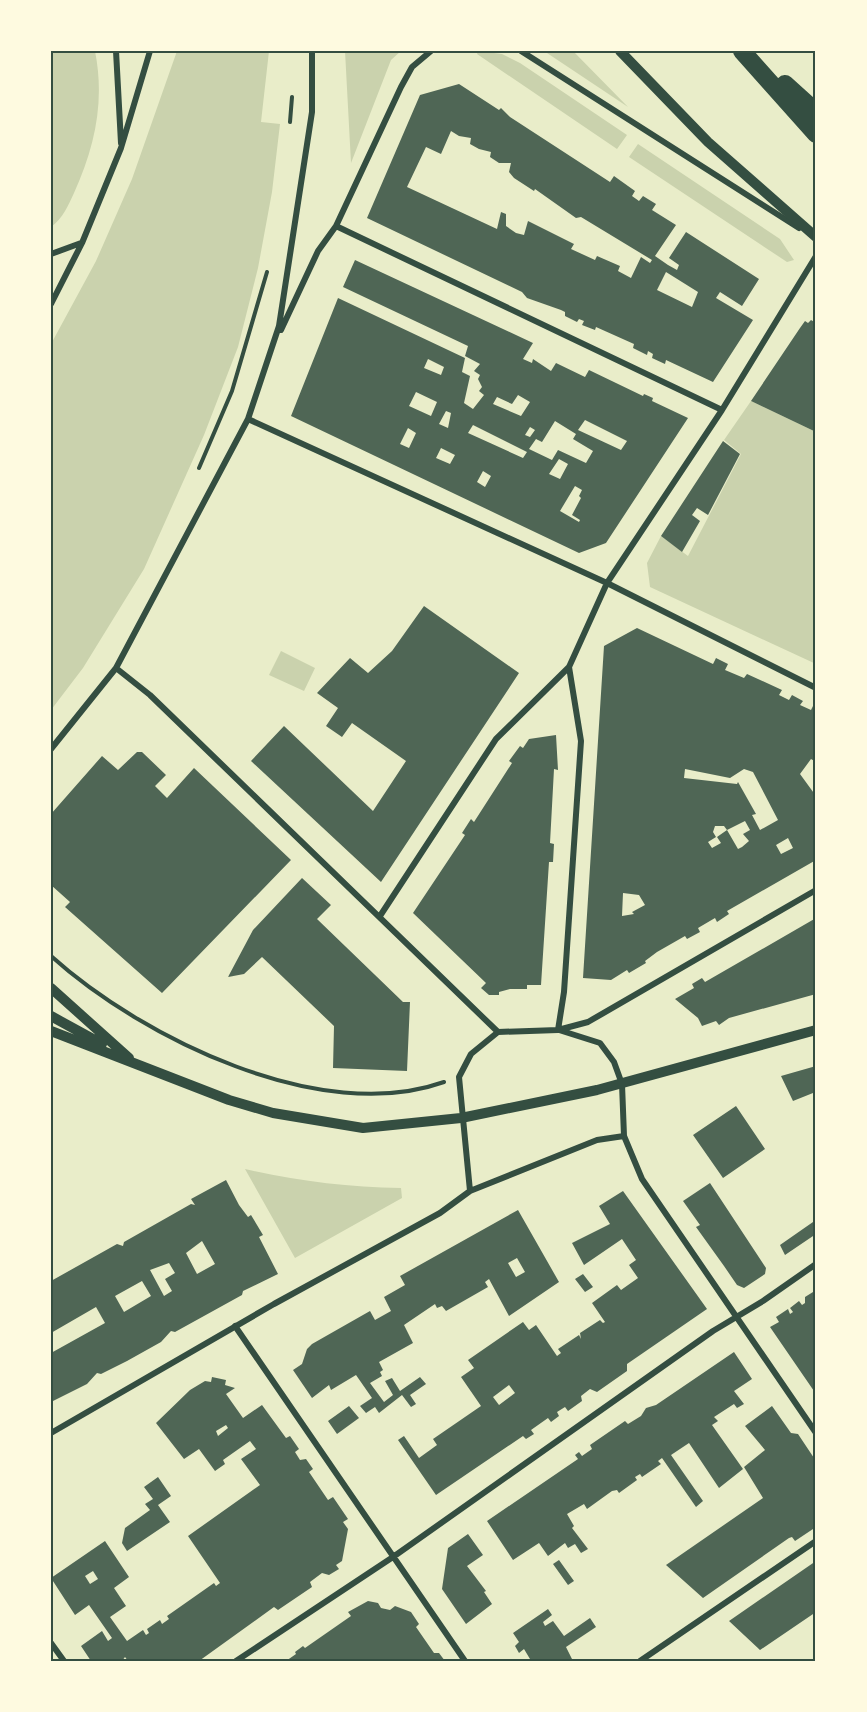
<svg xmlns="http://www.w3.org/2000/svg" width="867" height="1712" font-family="'PT Sans',sans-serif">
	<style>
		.green { fill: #cad2ad }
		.building { fill: #4f6655; fill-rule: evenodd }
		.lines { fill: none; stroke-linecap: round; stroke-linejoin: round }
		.path { stroke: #344e41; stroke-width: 4 }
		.minor { stroke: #344e41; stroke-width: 6 }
		.tertiary { stroke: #344e41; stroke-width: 10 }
		.motorway { stroke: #344e41; stroke-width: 18 }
		.neatline { fill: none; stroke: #344e41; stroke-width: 2 }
	</style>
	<rect width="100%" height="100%" fill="#e9edc9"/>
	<path class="green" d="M51,51H95C105,101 95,147 74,193C68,206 63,218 51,227Z
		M177,51H269L261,122L280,124L272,192L258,268L238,347L204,435L144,569L83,668L51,710V344L96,261L132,179Z
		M345,51H401L391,60L351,163Z
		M478,51L502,54L520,63L627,135L617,149L477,54Z
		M544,51H573L628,107Z
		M638,144L780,239L794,260L787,262L629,157Z
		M751,401L816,432V664L650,587L647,563L661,536L688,556L741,454L724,440Z
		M281,651L315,668L304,691L269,675Z
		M245,1169C297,1181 347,1187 401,1188L402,1198L295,1258Z"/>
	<path class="building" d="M459,84L499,110L501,108L510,117L610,182L614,176L635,191L632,196L639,201L643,196L656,204L652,210L676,225L655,256L668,265L677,270L679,265L669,258L686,232L759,279L742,306L720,292L716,298L753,320L713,382L666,360L665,364L652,358L653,354L648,351L647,355L633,348L634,344L596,327L595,330L582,325L584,321L579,319L577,322L565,316V312L561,310L527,298L522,292L367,218L420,95ZM451,131L459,136L471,138L470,144L479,149L491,152L490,157L499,163H511L509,172L514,178L534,191L535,189L576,218L581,217L652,260L650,263L641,257L631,278L618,271L620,266L597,256L595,260L571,249L574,244L528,221L524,235L516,233L506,226V214L501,212L497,229L407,187L426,147L441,154ZM666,272L698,292L692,307L657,290Z
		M355,260L533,343L523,359L532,363L533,359L551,371L556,363L585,377L589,370L643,396L644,394L653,398L652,401L688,418L606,543L579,553L291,416L338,298L465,358L462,372L470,376L464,403L473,409L484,395L479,391L482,387L478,379L480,375L474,371L480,364L465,356L468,346L343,287ZM428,359L444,367L441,375L424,368ZM416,392L437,402L431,416L409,406ZM518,395L530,402L521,416L493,404L497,397L512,404ZM446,411L451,413L448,428L439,424ZM585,420L627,441L621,450L578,430ZM555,421L576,434L573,439L593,451L586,463L558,450L552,460L529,449L536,439L542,442ZM473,425L527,452L523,458L468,433ZM530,427L535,430L530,437L525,435ZM408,428L416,433L409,448L400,444ZM441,448L455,455L450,464L436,458ZM559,459L568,464L560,479L549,474ZM483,471L491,476L485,487L477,482ZM575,486L582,490L579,496L581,498L572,515L580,520L579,522L560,511Z
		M811,320L816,323V432L751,401L800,328L805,321L808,323Z
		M723,441L740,454L708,515L697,508L692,515L700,521L682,552L661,536Z
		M424,606L519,673L381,882L251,761L284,726L373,811L406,761L352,723L342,737L326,726L338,708L317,693L350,658L368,673L392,651Z
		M637,628L713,664L716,658L728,664L725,670L744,678L747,674L782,690L779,695L789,700L792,695L803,701L800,705L811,710L813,706L816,707V762L811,759L800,774L816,796V860L727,911L729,914L717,922L715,918L698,928L700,932L687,939L685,936L657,952L645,961L646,963L629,973L627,970L611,980L583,978L604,646ZM685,769L730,778L744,769L753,772L778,820L760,830L752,815L756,814L738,782L737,784L684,778ZM745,821L750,830L743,834L749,841L742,847L738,849L727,830L717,837L721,843L712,848L708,842L716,837L713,832L715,826H724L727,830ZM788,838L793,848L781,854L776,845ZM623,893L639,895L645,905L632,912L634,914L622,916Z
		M556,735L558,770L554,769L550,843L554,844L553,862H549L541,985H527V989H510L499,992V995H489L481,988L486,983L413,913L465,835L462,833L471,819L474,822L512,763L509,761L520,746L523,748L529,739Z
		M137,752H142L166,775L155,786L167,798L194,768L291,860L162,993L65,907L70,902L51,885V814L102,756L118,770Z
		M302,878L331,905L317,919L403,1002H410L407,1071L333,1068L334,1026L262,957L244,974L228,977L253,930Z
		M816,918V994L729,1018L719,1025L716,1021L702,1026L698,1018L675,999L694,988L692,984L702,978L705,982Z
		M816,1066V1097L813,1093L793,1101L781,1076Z
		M736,1106L765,1149L723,1178L693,1135Z
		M226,1180L239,1205L248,1217L251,1215L263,1235L259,1237L278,1274L243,1291L242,1295L175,1332L171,1331L161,1342L127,1361L101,1374L97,1373L87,1384L51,1402V1353L105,1323L96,1307L51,1333V1281L117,1244L123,1246L124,1242L191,1204L195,1205L191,1199ZM202,1241L215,1264L197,1274L186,1253ZM169,1263L175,1273L165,1279L172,1291L164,1296L150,1270ZM142,1281L151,1296L124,1312L115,1296Z
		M710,1183L766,1268L765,1274L744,1288L737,1285L724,1266L696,1227L700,1225L683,1201Z
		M623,1191L707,1309L627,1364V1371L597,1392L590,1389L581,1396L582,1401L568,1411L565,1407L557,1412L559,1416L551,1422L548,1418L531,1430L534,1434L526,1439L523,1436L436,1495L398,1440L404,1436L419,1458L437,1445L433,1439L481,1406L461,1377L474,1368L468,1360L523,1322L529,1330L536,1325L557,1356L561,1353L558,1349L579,1335L581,1339L580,1333L600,1320L603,1323L605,1322L592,1303L617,1285L621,1290L638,1278L629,1265L636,1260L622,1239L584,1265L572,1243L610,1224L599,1206ZM509,1385L515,1393L499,1405L493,1397Z
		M518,1210L559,1282L509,1316L489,1279L485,1282L488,1287L446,1311L442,1306L437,1308L435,1304L404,1325L413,1343L379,1362L383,1370L380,1372L382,1376L370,1383L384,1402L393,1395L385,1381L392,1378L400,1391L420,1377L426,1384L410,1395L416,1404L411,1407L402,1395L379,1413L375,1407L366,1413L360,1406L372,1398L356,1375L331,1390L329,1385L312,1398L293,1370L302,1364L307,1349L312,1344L370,1311L375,1320L391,1311L384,1297L405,1285L400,1276ZM517,1258L525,1272L516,1277L508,1263Z
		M813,1222L816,1234L785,1255L780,1245Z
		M583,1274L593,1287L585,1292L575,1279Z
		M813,1292L816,1295V1394L770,1327L779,1322L776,1317L788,1309L790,1314L793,1312L790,1308L799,1301L802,1305L805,1303V1297Z
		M734,1352L752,1379L734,1391L744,1404L737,1408L734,1404L714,1417L718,1421L712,1425L743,1469L719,1488L689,1443L671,1455L703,1501L696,1507L662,1458L658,1461L661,1464L642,1477L640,1474L635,1477L637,1480L619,1493L617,1490L612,1491L587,1509L584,1504L567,1514L574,1526L572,1528L588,1549L581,1553L575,1544L568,1548L565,1543L548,1556L539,1543L513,1560L487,1521L578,1459L575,1455L579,1452L582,1456L592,1449L590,1445L625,1421L628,1424L641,1416L646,1408L656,1405Z
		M212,1377L226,1380L225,1385L235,1388L226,1394L243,1418L262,1405L286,1438L290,1436L299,1449L295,1452L300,1460L306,1459L313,1469L309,1472L328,1500L333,1497L348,1519L343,1522L348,1529L342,1561L336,1565L339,1569L329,1575L322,1573L310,1582L312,1587L278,1610L274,1607L199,1661H128L125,1657L122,1661H91L81,1646L102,1631L108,1641L112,1638L89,1605L75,1615L51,1578L105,1541L129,1577L114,1588L126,1606L110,1617L127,1641L143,1630L146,1635L149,1633L147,1629L160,1620L162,1624L169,1619L167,1616L214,1583L216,1586L220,1583L188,1536L260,1485L241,1459L256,1449L250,1441L223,1460L225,1464L215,1471L199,1449L184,1459L156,1423L190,1390L205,1381L211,1382ZM226,1425L228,1428L218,1436L216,1431ZM93,1571L98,1579L90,1584L85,1576Z
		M349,1406L359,1418L337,1434L328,1421Z
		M772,1406L791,1433L798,1434L816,1461V1527L795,1541L792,1537L789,1538L703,1598L666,1565L763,1498L744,1467L765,1450L745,1426Z
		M158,1477L171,1496L158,1505L170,1522L127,1551L122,1543L125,1528L150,1510L145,1504L153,1499L144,1487Z
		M468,1534L483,1555L467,1566L486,1591L484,1592L492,1604L466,1624L442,1589L448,1548Z
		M559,1560L574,1581L568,1585L553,1564Z
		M816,1561V1612L760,1650L729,1621Z
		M368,1601L378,1603L381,1608L390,1610L395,1606L411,1612L419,1624L416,1627L434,1653H439L445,1661H286L296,1654L295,1652L303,1646L305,1648L351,1616L348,1612Z
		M548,1609L552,1615L543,1622L545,1626L553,1621L564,1636L590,1618L596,1627L566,1647L573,1661H527L530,1659L524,1649L519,1653L515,1646L519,1642L513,1633Z"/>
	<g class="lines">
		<path class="path" d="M290,122L292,97
			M199,468L232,391L267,272
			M51,956C142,1038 321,1126 444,1082"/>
		<path class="minor" d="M116,51L121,143
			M521,51L799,228
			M336,226L722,410
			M51,254L81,243
			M51,304L82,243L121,148L150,51
			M281,330L318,251L336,226L401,87L412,67L431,51
			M248,419L607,583L816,688
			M116,668L150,695L498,1032
			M51,749L116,668L248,419L279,326L312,112V51
			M380,916L496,739L569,667L607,583L722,410L816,256
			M558,1030L564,992L581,741L569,667
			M559,1030L600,1043L614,1062L622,1084L624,1136L642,1179L816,1433
			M470,1191L597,1140L624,1136
			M235,1326L465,1661
			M51,1433L274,1304L440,1213L470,1191L459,1077L471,1054L498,1032L558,1030L588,1022L816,890
			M51,1643L64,1661
			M236,1661L393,1557L713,1331L763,1301L816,1264
			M640,1661L816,1541"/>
		<path class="tertiary" d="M620,51L708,142L816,237
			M51,988L129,1058
			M51,1016L102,1044
			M51,1031L229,1100L273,1113L363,1128L461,1118L597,1090L816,1030"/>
		<path class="motorway" d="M742,51L816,134
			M785,84L816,112"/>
	</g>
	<rect width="867" height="1712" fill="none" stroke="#fefae0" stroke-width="105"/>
	<rect x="52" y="52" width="762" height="1608" class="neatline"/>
</svg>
